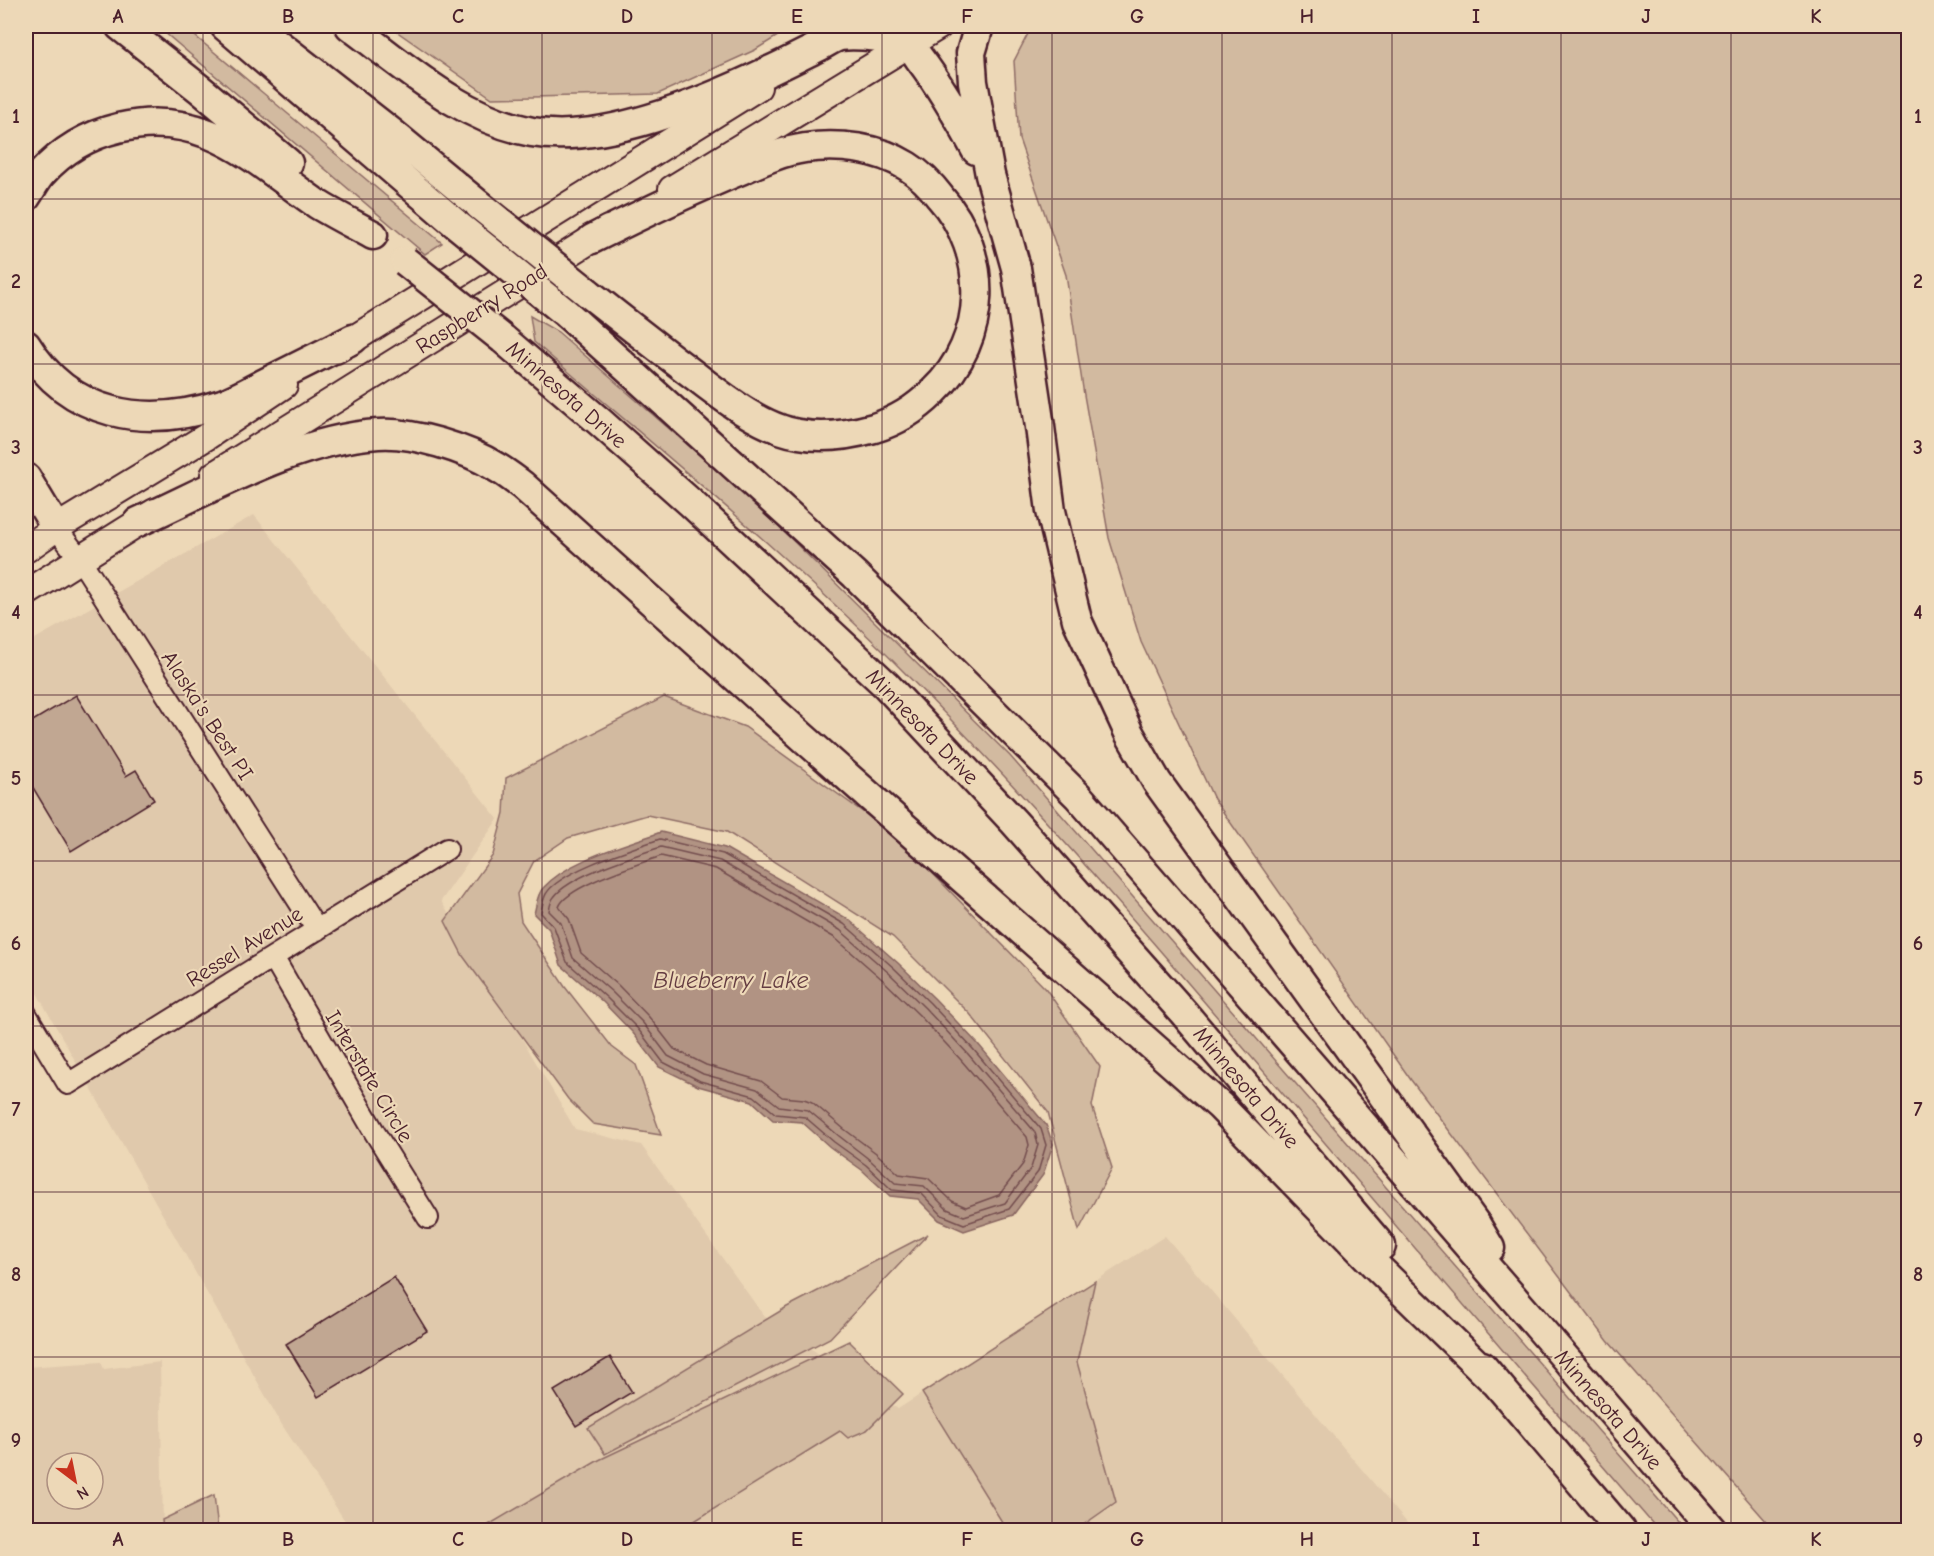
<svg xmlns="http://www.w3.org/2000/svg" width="1934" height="1556" font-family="'Comic Neue',sans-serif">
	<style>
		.built { fill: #e0c9ac; fill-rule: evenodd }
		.green { fill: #d2baa0; stroke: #8e6c66; stroke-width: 1.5 }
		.water { fill: #b19383; stroke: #886560; stroke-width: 1.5 }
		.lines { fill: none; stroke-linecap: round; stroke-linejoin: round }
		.shore { stroke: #734d4e; stroke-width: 1.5 }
		.building { fill: #c1a792; stroke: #4a1f2b; stroke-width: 1.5 }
		.minor-casing { stroke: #4a1f2b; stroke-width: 24 }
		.major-casing { stroke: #4a1f2b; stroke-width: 30 }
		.highway-casing { stroke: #4a1f2b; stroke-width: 33 }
		.minor { stroke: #edd8b7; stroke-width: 20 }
		.major { stroke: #edd8b7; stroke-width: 26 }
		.highway { stroke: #edd8b7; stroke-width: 28 }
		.highway-bridge-casing { stroke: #4a1f2b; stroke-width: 33; stroke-linecap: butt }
		.highway-bridge { stroke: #edd8b7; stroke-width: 28 }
		.grid { fill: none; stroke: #4a1f2b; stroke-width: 1.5; stroke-opacity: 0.55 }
		.labels { text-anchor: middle; stroke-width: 4.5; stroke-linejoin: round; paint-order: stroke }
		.street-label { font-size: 22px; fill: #4a1f2b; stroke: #edd8b7 }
		.water-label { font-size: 24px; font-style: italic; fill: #643c41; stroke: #edd8b7 }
		.neatline { fill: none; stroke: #4a1f2b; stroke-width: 2 }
		.grid-label { font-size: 20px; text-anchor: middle; font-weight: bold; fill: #4a1f2b }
	</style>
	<rect width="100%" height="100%" fill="#edd8b7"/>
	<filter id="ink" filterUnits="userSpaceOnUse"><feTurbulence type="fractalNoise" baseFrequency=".0167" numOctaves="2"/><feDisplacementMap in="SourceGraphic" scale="12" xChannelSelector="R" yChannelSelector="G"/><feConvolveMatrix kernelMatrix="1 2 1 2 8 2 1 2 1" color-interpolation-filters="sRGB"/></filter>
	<g filter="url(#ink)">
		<path class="built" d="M254,515L498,819L441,901L575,1129L641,1145L764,1316L898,1409L1165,1236L1413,1530H351L282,1425L26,974V644Z
			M101,1362L104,1369L160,1362L163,1530H26V1367ZM57,1463H93V1499H57Z"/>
		<path class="green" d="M157,26H183L442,243L425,254Z
			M389,26H794L755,50L658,94L492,98Z
			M1032,26H1908V1530H1774L1608,1341L1411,1080L1214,799L1141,642L1109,538L1084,395L1066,275L1019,139L1014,61Z
			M530,316L558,332L759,507L1010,756L1685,1530H1658C1530,1383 1404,1235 1277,1087C1156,945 1035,803 903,671C787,554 659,450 534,342Z
			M664,697L745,727L896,836L1046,989L1100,1067L1092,1106L1112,1168L1079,1230L1048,1112L970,1014L893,937L727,832L647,815L568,838L534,861L517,894L521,921L565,987L612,1047L636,1065L661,1135L593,1124L568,1099L463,956L445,921L493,855L504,813L506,778Z
			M928,1234L830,1338L605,1454L588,1428L787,1307Z
			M1095,1281L1077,1362L1116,1502L1076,1530H1007L922,1393Z
			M849,1341L903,1394L867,1430L848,1438L840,1431L680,1530H480L599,1460Z
			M214,1495L218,1530H163L162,1520Z"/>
		<path class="water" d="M661,832L725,848L848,919L898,963L935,999L978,1044L1046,1125L1053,1144L1043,1175L1013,1215L964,1231L939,1220L918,1199L890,1196L862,1170L830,1147L802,1122L773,1120L752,1101L698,1086L659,1067L633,1033L603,1002L561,965L549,929L534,914C536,907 537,894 543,888C570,859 623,846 661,832Z"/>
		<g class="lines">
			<path class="shore" d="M660,839L723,854L844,924L894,968L930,1003L973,1049L1041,1129L1046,1145L1038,1172L1009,1209L964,1224L942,1215L921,1193L892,1190L866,1165L834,1142L805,1117L776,1114L754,1096L700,1081L663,1062L638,1029L607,998L567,962L554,927L541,913C542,907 543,899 546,894C559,871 634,848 660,839Z
				M661,847L720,861L840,930L889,973L925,1008L968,1054L1035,1132L1038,1145L1031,1168L1005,1203L964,1216L947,1209L924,1186L895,1183L870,1160L839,1136L808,1110L779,1106L757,1089L703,1074L668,1056L643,1023L612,992L573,958L561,923L549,911C550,906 551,900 554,897C570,875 634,856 661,847Z
				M661,856L716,869L835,938L883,980L919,1015L961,1060L1027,1137L1029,1145L1023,1164L999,1195L966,1207L952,1201L928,1178L899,1174L876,1153L844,1129L812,1102L804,1099L782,1097L761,1081L706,1065L674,1049L649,1017L618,985L581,953L569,919L559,907C566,886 640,864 661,856Z"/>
		</g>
		<path class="building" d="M76,695L126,776L136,770L154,800L71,851L26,776V725Z
			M394,1277L427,1331L318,1397L286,1344Z
			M610,1357L632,1392L576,1426L554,1391Z"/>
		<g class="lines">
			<defs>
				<path id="minor" d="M56,528L80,559L317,930
					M273,957L375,1133L428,1218
					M26,1014L68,1084L447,849"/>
				<path id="major" d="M672,189L939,26
					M336,350L758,87
					M214,475L608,229
					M26,549L56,528L206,437L284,385
					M26,593L155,512"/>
				<path id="highway" d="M120,26L201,90L288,163
					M225,26L456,224
					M255,26L392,133L479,205
					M350,26C407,68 460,118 532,132C603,145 704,102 767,72C785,64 802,55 820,46C826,43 834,37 841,36C854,34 897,37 908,44C912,46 916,54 919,58C941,87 959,118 976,150
					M979,26L971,53L973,82L990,175L1016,268L1040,427L1051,511L1077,620L1129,733L1157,782L1477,1226L1490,1248
					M26,197C31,190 35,181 41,174C83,127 151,111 209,134C249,150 282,180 317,204C335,215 355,225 373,235
					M587,292C620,318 653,344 686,369C718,393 759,428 799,434C824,439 849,435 874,428C897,421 916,409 933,392C989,339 990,253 940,197C931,185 920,174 907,166C878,148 839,143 805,148C783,151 763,160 743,169C692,190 642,214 592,239
					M567,314L855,575L1078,796L1530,1317L1713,1530
					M503,339L600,422L691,503L886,685L1014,822L1183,1012L1381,1246
					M26,345C70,417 145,429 222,404C236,399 250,391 263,384C293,369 323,354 353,339
					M26,478L56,528
					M138,522C213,488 295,440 378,434C411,431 468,449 496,467C505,472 514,479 522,485L806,740L1220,1106L1375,1265L1494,1381
					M1482,1366L1621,1530"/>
			</defs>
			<use href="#minor" class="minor-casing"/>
			<use href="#major" class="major-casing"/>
			<use href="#highway" class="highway-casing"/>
			<use href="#minor" class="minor"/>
			<use href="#major" class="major"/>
			<use href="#highway" class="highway"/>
			<defs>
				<path id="highway-bridge" d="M479,205L587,292
					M456,224L567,314
					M405,261L503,339"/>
			</defs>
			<use href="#highway-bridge" class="highway-bridge-casing"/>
			<use href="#highway-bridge" class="highway-bridge"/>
		</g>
	</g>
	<path class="grid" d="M203,26V1530M373,26V1530M542,26V1530M712,26V1530M882,26V1530M1052,26V1530M1222,26V1530M1392,26V1530M1561,26V1530M1731,26V1530M26,199H1908M26,364H1908M26,530H1908M26,695H1908M26,861H1908M26,1026H1908M26,1192H1908M26,1357H1908"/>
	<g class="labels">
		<g class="street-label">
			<text transform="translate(481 308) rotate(-32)" y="8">Raspberry Road</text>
			<text transform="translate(567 394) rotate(41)" y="8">Minnesota Drive</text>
			<text transform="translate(208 715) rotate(57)" y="8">Alaska's Best PI</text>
			<text transform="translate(923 726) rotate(46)" y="8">Minnesota Drive</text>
			<text transform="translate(244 946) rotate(-32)" y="8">Ressel Avenue</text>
			<text transform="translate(370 1076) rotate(59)" y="8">Interstate Circle</text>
			<text transform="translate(1247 1087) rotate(50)" y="8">Minnesota Drive</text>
			<text transform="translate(1609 1409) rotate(49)" y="8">Minnesota Drive</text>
		</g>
		<g class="water-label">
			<text x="731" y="988">Blueberry Lake</text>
		</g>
	</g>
	<rect width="1934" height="1556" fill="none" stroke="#edd8b7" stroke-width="66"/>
	<g transform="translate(75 1481) rotate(148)"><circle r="28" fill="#edd8b7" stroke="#ac8e7f" stroke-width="1.5"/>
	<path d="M0-4.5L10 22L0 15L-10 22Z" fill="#c8321e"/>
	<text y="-9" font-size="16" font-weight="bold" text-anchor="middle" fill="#4a1f2b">N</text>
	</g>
	<rect x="33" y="33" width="1868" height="1490" class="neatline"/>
	<g class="grid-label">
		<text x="118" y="23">A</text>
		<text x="288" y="23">B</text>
		<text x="458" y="23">C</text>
		<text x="627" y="23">D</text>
		<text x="797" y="23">E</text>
		<text x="967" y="23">F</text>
		<text x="1137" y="23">G</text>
		<text x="1307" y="23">H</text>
		<text x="1476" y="23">I</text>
		<text x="1646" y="23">J</text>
		<text x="1816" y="23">K</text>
		<text x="16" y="123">1</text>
		<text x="1918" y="123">1</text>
		<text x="16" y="288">2</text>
		<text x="1918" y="288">2</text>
		<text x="16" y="454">3</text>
		<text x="1918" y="454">3</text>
		<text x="16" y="619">4</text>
		<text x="1918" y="619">4</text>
		<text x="16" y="785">5</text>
		<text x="1918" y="785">5</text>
		<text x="16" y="950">6</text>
		<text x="1918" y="950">6</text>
		<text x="16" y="1116">7</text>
		<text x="1918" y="1116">7</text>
		<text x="16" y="1281">8</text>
		<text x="1918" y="1281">8</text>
		<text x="16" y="1447">9</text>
		<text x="1918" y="1447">9</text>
		<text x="118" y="1546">A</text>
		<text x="288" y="1546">B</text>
		<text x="458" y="1546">C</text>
		<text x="627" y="1546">D</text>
		<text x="797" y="1546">E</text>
		<text x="967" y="1546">F</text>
		<text x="1137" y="1546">G</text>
		<text x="1307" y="1546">H</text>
		<text x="1476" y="1546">I</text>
		<text x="1646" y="1546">J</text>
		<text x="1816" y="1546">K</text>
	</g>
</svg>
